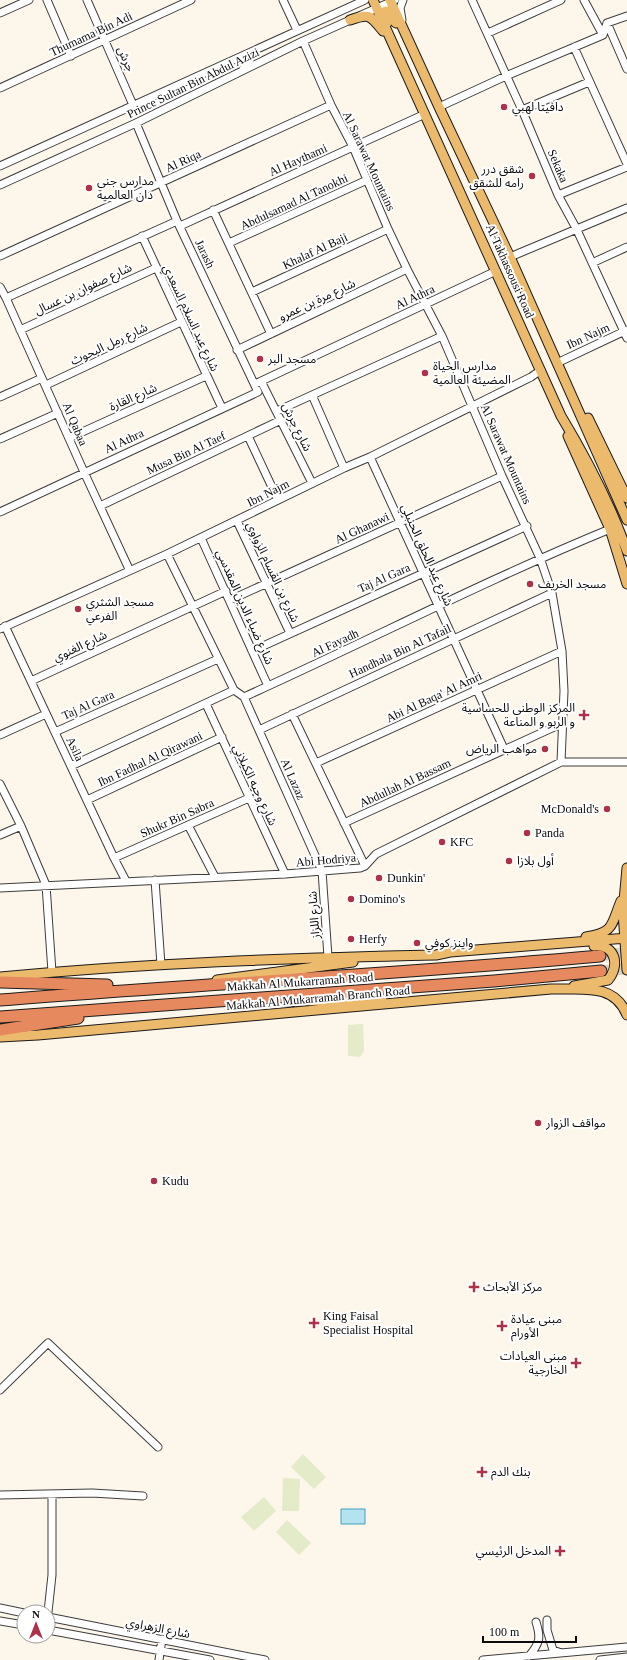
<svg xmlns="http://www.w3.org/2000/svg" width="627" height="1660" font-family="'Times New Roman','Noto Sans Arabic',serif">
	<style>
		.pitch { fill: #e4ebc8 }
		.water { fill: #b4e2ef; stroke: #429fbf }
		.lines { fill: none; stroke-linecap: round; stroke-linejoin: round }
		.highway-tunnel { stroke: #d9d3c8; stroke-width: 11; stroke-dasharray: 11 5.5; stroke-linecap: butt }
		.minor-casing { stroke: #3d3d3d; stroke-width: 9 }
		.major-casing { stroke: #1b1b1b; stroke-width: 11 }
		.highway-casing { stroke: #1b1b1b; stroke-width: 13 }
		.minor { stroke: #fff; stroke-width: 7 }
		.major { stroke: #ebba6c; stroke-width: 9 }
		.highway { stroke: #e6895f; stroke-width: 11 }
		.poi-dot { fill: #ac3149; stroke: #fff; stroke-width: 1.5 }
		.labels { text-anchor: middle; stroke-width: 4; stroke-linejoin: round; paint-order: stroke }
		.street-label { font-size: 12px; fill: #0a0a0a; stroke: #fff }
		.poi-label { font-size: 12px; fill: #0a0a0a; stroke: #fff; text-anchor: start }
	</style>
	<rect width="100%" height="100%" fill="#fdf6ea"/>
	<path class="pitch" d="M363,1024L364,1051L360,1057L348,1056V1025Z
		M303,1454L326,1477L314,1489L291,1467Z
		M283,1478L300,1479L299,1511H282Z
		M264,1497L276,1511L254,1531L241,1517Z
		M287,1520L311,1543L299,1555L276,1532Z"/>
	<path class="water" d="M341,1509H365V1524H341Z"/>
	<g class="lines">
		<path class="highway-tunnel" d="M600,956L627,952
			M601,971L627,969"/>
		<defs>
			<path id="minor" d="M47,0L71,56
				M87,0L133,105
				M283,0L297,30
				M472,0L522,110L558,195L576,228L627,338
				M584,0L603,35
				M0,13L29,0
				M402,20L400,8L403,0
				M607,23L627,69
				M488,33L561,0
				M303,41L331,105L353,147L388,229L407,269L442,336L502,476L540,558L552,593L562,651L564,691L561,762
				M574,47L627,164
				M237,60L248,58L250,60L249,64L243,69
				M0,88L191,0
				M439,107L506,76L603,35L607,23L627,16
				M522,110L589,82
				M0,166L365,0
				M0,185L136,123L303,41L395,0
				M558,195L627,167
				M213,210L271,334
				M180,226L425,114
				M142,236L222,408
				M229,243L367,180
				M0,256L331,105
				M510,257L627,208
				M592,263L627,247
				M0,287L6,298L84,472L129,569
				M252,292L388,229
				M6,298L177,221
				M20,330L156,268
				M237,350L407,269
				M557,363L627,330
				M261,381L312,483
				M255,384L496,271
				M46,385L181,322
				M312,395L344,468
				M0,397L42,378
				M277,411L442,336
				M248,436L278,500
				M69,438L206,376
				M0,439L58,413
				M370,457L504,749
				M100,506L281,420
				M0,512L258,392L177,221L136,123
				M237,521L290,633
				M201,538L268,686
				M167,554L234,690L244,697C366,642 486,580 610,529
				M230,600L502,476
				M5,626L114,858L126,881
				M0,629L167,554L344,468L370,457L531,377L541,370
				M252,651L527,526
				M31,681L226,591
				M244,697L322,871L328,957
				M206,704L285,874
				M292,714L365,866
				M259,730L552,593
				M55,732L218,659
				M0,735L46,714
				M316,763L562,651
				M71,766L234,690
				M0,784L21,826L46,885L52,972
				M87,800L222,737
				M344,823L563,723
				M188,825L215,877
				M0,835L21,826
				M114,858L249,798
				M155,880L161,965
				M0,888L285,874L360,868L365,866L376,854L561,762H627
				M0,1390L48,1343L158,1447
				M0,1495L92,1493L143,1496
				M0,1608L24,1613
				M48,1612L52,1575V1494
				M48,1617L265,1660
				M547,1620V1630L553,1650L561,1653
				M0,1621L24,1625
				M48,1630L210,1660
				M529,1656C540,1643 541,1638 536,1622
				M159,1660L162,1639
				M483,1660L627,1647
				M600,1660L627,1657"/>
			<path id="major" d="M373,0L561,416C587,459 610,504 627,551
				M390,0L439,107L510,257L627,520
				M350,20C370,13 370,15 383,31
				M387,23L384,12L386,11L396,23
				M588,418L627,498
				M568,436L610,529L627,584
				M627,868L623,912L627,970
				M586,937C615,932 611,925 621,901
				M0,977C145,963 291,958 436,955L450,952L627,938
				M217,980L353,962
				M574,986L608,980C620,966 616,944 594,946
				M286,1001L382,1000
				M0,1037L38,1035L551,989C581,990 614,982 627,1015"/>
			<path id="highway" d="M0,982L107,985
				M0,1000C200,984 400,974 600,956
				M0,1017L494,981L601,971
				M0,1030L78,1018"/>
		</defs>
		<use href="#minor" class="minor-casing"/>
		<use href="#major" class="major-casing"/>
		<use href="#highway" class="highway-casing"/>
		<use href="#minor" class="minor"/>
		<use href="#major" class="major"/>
		<use href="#highway" class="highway"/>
	</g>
	<g class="poi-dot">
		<circle cx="504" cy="107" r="4"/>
		<circle cx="532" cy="176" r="4"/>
		<circle cx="89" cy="188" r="4"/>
		<circle cx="260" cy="359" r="4"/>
		<circle cx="425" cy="373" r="4"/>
		<circle cx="530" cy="584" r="4"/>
		<circle cx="78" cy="609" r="4"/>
		<path d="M582 709h4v4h4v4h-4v4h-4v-4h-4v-4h4z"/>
		<circle cx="545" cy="749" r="4"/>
		<circle cx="607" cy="809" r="4"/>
		<circle cx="527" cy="833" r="4"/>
		<circle cx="442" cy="842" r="4"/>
		<circle cx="509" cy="861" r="4"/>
		<circle cx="379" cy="878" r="4"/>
		<circle cx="351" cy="899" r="4"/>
		<circle cx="351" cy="939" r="4"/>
		<circle cx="417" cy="943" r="4"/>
		<circle cx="538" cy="1123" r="4"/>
		<circle cx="154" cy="1181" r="4"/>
		<path d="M472 1281h4v4h4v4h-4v4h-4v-4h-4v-4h4z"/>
		<path d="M312 1317h4v4h4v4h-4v4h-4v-4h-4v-4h4z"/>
		<path d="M500 1320h4v4h4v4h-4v4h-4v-4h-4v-4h4z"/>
		<path d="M574 1357h4v4h4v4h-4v4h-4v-4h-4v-4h4z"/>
		<path d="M480 1466h4v4h4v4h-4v4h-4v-4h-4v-4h4z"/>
		<path d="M558 1545h4v4h4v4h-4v4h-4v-4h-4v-4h4z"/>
	</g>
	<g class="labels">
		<g class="street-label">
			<text transform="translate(91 34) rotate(-25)" y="4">Thumama Bin Adi</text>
			<text transform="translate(126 59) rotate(67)" y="4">جرش</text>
			<text transform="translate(193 83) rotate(-26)" y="4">Prince Sultan Bin Abdul Azizi</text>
			<text transform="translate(298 160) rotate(-24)" y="4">Al Haythami</text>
			<text transform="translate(183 161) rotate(-25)" y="4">Al Riqa</text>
			<text transform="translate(369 161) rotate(65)" y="4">Al Sarawat Mountains</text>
			<text transform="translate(558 166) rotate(67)" y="4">Sekaka</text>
			<text transform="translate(294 202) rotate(-25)" y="4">Abdulsamad Al Tanokhi</text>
			<text transform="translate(315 251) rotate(-25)" y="4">Khalaf Al Baji</text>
			<text transform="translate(205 254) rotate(65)" y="4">Jarash</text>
			<text transform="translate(510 271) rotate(66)" y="4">Al Takhassousi Road</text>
			<text transform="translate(83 289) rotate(-25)" y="4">شارع صفوان بن عسال</text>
			<text transform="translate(415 297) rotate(-25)" y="4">Al Athra</text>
			<text transform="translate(317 300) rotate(-25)" y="4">شارع مرة بن عمرو</text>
			<text transform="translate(191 318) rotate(65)" y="4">شارع عبد السلام السعدي</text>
			<text transform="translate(588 336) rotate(-25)" y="4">Ibn Najm</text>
			<text transform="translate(109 344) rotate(-25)" y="4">شارع رمل البحوث</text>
			<text transform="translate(133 397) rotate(-24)" y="4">شارع القارة</text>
			<text transform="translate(75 424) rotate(67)" y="4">Al Qabaa</text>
			<text transform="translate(297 427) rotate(64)" y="4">شارع جرش</text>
			<text transform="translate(124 441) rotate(-25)" y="4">Al Athra</text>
			<text transform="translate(186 453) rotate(-25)" y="4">Musa Bin Al Taef</text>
			<text transform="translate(506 454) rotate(66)" y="4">Al Sarawat Mountains</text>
			<text transform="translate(268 493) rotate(-27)" y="4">Ibn Najm</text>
			<text transform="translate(362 528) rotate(-25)" y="4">Al Ghanawi</text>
			<text transform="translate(427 555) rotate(66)" y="4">شارع عبد الحلق الحنبلي</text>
			<text transform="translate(273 572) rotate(65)" y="4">شارع بن القسام الزواوي</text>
			<text transform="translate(384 578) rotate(-24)" y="4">Taj Al Gara</text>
			<text transform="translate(245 607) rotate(66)" y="4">شارع ضياء الدين المقدسي</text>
			<text transform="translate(335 643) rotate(-25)" y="4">Al Fayadh</text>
			<text transform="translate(80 646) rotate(-25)" y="4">شارع الغنوي</text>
			<text transform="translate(400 651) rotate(-25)" y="4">Handhala Bin Al Tafail</text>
			<text transform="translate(434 697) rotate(-25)" y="4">Abi Al Baqa' Al Amri</text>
			<text transform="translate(88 705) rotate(-24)" y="4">Taj Al Gara</text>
			<text transform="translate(75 749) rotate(65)" y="4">Asila</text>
			<text transform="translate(150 759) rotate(-25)" y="4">Ibn Fadhal Al Qirawani</text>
			<text transform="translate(293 779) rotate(66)" y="4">Al Lazaz</text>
			<text transform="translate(405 783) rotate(-25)" y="4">Abdullah Al Bassam</text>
			<text transform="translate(255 785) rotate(65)" y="4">شارع وجيه الكيلاني</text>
			<text transform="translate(177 818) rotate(-24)" y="4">Shukr Bin Sabra</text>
			<text transform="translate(326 860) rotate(-5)" y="4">Abi Hodriya</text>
			<text transform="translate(314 915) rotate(-94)" y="4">شارع اللزاز</text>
			<text transform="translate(300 982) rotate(-4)" y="4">Makkah Al Mukarramah Road</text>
			<text transform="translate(318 998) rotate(-5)" y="4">Makkah Al Mukarramah Branch Road</text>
			<text transform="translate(158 1628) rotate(11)" y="4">شارع الزهراوي</text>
		</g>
		<g class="poi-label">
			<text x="512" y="111">دافيتا لهبي</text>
			<text x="524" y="173" text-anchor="end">شقق درر<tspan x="524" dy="14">رامه للشقق</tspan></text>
			<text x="97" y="185">مدارس جنى<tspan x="97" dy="14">دان العالمية</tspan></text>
			<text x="268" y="363">مسجد البر</text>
			<text x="433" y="370">مدارس الحياة<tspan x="433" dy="14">المضيئة العالمية</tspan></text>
			<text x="538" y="588">مسجد الخريف</text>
			<text x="86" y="606">مسجد الشثري<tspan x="86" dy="14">الفرعي</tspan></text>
			<text x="575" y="712" text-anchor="end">المركز الوطني للحساسية<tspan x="575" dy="14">و الربو و المناعة</tspan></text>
			<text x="537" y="753" text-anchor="end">مواهب الرياض</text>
			<text x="599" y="813" text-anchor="end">McDonald's</text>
			<text x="535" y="837">Panda</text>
			<text x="450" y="846">KFC</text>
			<text x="517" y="865">أول بلازا</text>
			<text x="387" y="882">Dunkin'</text>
			<text x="359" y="903">Domino's</text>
			<text x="359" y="943">Herfy</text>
			<text x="425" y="947">واينز كوفي</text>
			<text x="546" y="1127">مواقف الزوار</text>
			<text x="162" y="1185">Kudu</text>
			<text x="483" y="1291">مركز الأبحاث</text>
			<text x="323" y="1320">King Faisal<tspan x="323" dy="14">Specialist Hospital</tspan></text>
			<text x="511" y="1323">مبنى عيادة<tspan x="511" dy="14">الأورام</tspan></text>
			<text x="567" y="1360" text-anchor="end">مبنى العيادات<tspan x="567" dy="14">الخارجية</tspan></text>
			<text x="491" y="1476">بنك الدم</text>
			<text x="551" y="1555" text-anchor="end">المدخل الرئيسي</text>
		</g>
	</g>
	<g transform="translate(36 1624)"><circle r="19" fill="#ffffff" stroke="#9d9d9d"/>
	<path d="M0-3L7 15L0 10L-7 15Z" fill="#ac3149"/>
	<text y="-6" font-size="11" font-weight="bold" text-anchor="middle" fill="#0a0a0a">N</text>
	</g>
	<path d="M483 1636v6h93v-6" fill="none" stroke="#0a0a0a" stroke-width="2"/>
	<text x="489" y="1636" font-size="12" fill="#0a0a0a" stroke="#ffffff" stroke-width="3" paint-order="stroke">100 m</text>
</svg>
